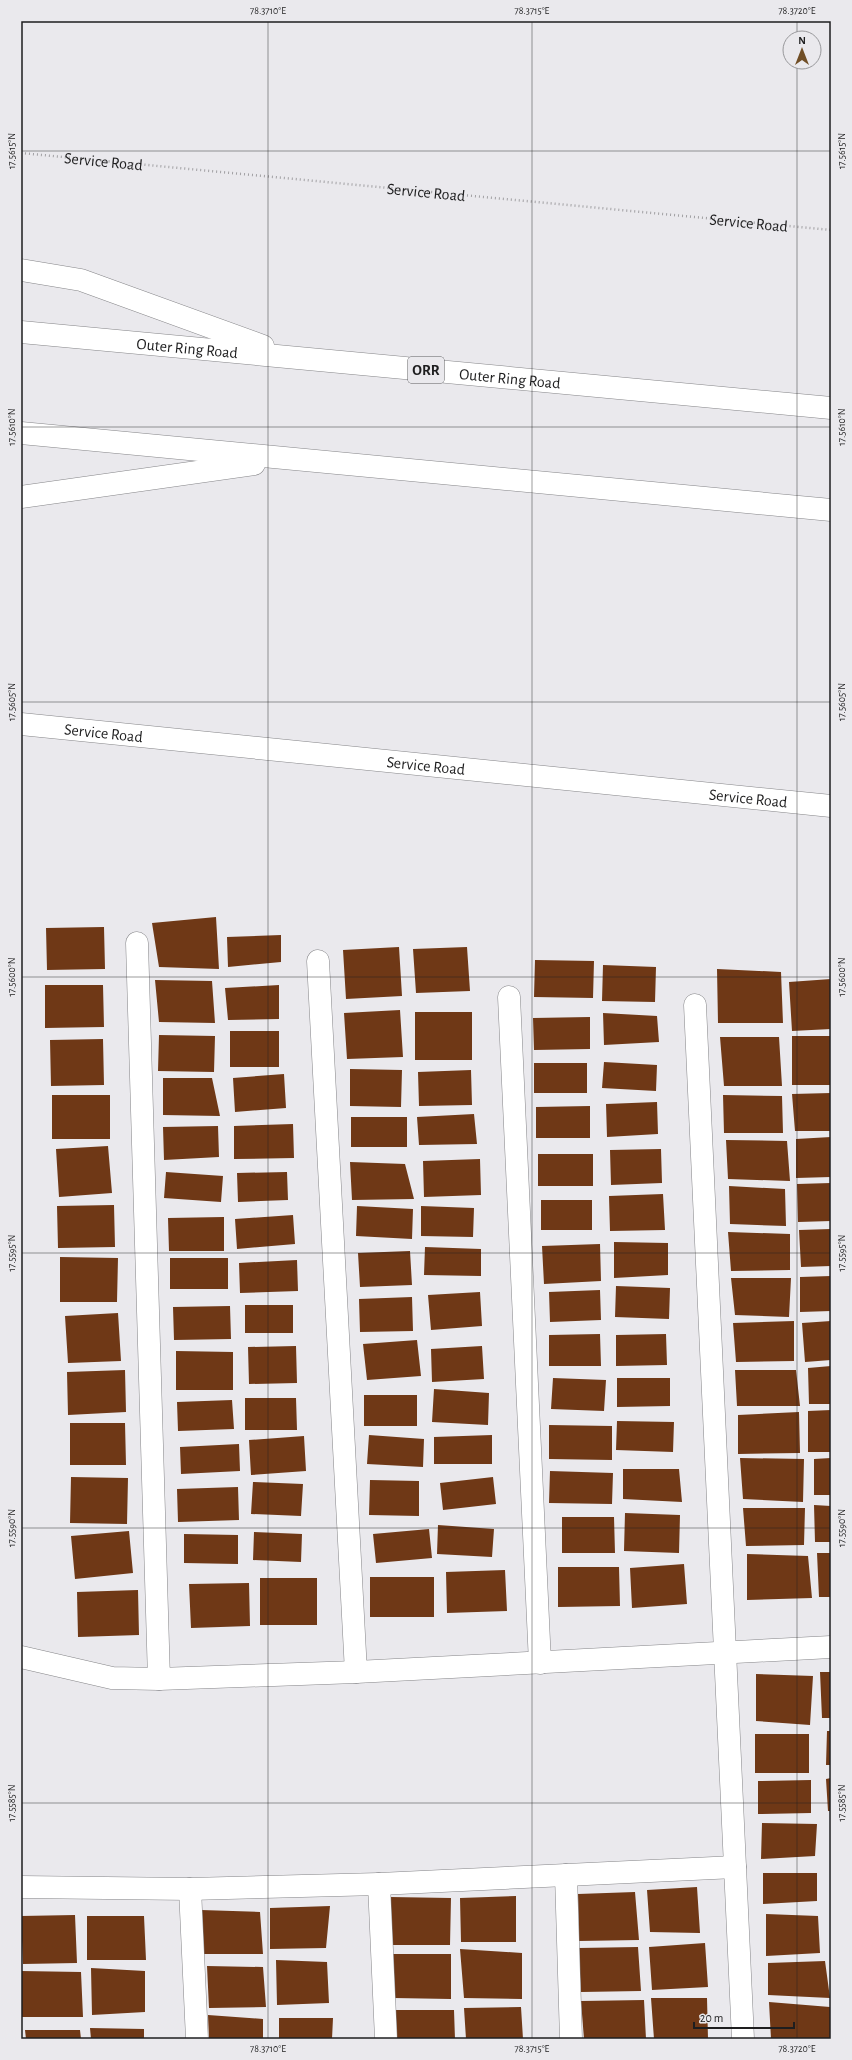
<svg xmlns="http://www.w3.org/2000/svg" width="852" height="2060" font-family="'Alegreya Sans',sans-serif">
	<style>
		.building { fill: #6f3816 }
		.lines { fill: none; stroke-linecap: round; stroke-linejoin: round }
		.minor-casing { stroke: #858588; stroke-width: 23 }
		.highway-casing { stroke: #858588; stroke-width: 23 }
		.path { stroke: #a1a0a3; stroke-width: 2.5; stroke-dasharray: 1 3; stroke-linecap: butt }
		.minor { stroke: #fff; stroke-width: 22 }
		.highway { stroke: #fff; stroke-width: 22 }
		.ticks { fill: none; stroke: #1e1e1f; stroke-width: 1; stroke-opacity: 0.45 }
		.labels { text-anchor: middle; stroke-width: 4; stroke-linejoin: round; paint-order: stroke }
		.shield { fill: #eae9ed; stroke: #5b5b5d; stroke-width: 1 }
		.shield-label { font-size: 15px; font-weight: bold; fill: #1e1e1f }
		.street-label { font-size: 16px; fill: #1e1e1f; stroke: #eae9ed }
		.neatline { fill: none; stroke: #1e1e1f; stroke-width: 1.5 }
		.ticks-label { font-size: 10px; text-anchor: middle; fill: #1e1e1f }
	</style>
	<rect width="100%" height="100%" fill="#eae9ed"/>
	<path class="building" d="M216,917L219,969L159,967L152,923Z
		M104,927L105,969L47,970L46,928Z
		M281,935V962L228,967L227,937Z
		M399,947L402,996L346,999L343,950Z
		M467,947L470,991L416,993L413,949Z
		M535,960L594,961L593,998L534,997Z
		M603,965L656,967L655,1002L602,1001Z
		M717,969L781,972L783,1023H718Z
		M831,979V1029L792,1031L789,982Z
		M155,980L212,981L215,1023L159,1022Z
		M45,985H103L104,1027L45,1028Z
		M279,985V1019L228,1020L225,988Z
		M400,1010L403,1057L347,1059L344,1013Z
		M415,1012H472V1060H415Z
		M603,1013L657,1016L659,1042L604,1045Z
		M590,1017V1049L534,1050L533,1018Z
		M230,1031H279V1067H230Z
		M159,1035L215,1036L214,1072L158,1071Z
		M792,1036H831V1085H792Z
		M720,1037H779L782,1086H724Z
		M103,1039L104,1085L51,1086L50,1040Z
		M604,1062L657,1065L656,1091L602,1088Z
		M534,1063H587V1093H534Z
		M350,1069L402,1070L401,1107L350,1106Z
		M471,1070L472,1105L419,1106L418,1072Z
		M284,1074L286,1108L235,1112L233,1078Z
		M163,1078H212L220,1116L163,1115Z
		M831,1093V1131H795L792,1094Z
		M52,1095H110V1139H52Z
		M723,1095L782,1096L783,1133H724Z
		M657,1102L658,1134L607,1137L606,1104Z
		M590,1106V1138H536V1107Z
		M474,1114L477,1144L419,1145L417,1117Z
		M351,1117H407V1147H351Z
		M293,1124L294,1158L234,1159V1126Z
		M218,1126L219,1157L164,1160L163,1127Z
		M831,1137V1177L796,1178V1139Z
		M726,1140L787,1141L790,1181L728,1179Z
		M108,1146L112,1193L59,1197L56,1149Z
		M661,1149L662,1183L611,1185L610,1150Z
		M538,1154H593V1186H538Z
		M480,1159L481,1195L424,1197L423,1161Z
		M350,1162L405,1164L414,1199L352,1200Z
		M166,1172L223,1176L221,1202L164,1198Z
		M287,1172L288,1200L238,1202L237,1173Z
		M831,1183V1221L798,1222L797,1184Z
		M729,1186L785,1189L786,1226L730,1224Z
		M663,1194L665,1230L610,1231L609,1196Z
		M541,1200H592V1230H541Z
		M114,1205L115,1247L58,1248L57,1206Z
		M357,1206L413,1209L412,1239L356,1236Z
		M421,1206L474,1208L473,1237L421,1236Z
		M293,1215L295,1244L237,1249L235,1219Z
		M224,1217V1251H169L168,1218Z
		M831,1229V1266L801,1267L799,1230Z
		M728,1232L790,1234V1270L731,1271Z
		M614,1242L668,1243V1275L614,1278Z
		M600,1244L601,1281L544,1284L542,1246Z
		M425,1247L481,1249V1276L424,1275Z
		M410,1251L412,1285L360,1287L358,1253Z
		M60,1257L118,1258L117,1302H60Z
		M170,1258H228V1289H170Z
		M297,1260L298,1291L240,1293L239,1263Z
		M831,1276V1311L800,1312V1277Z
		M731,1278H791L789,1317L735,1315Z
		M616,1286L670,1288L669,1319L615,1317Z
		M600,1290L601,1320L550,1322L549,1292Z
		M480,1292L482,1326L431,1330L428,1295Z
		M412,1297L413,1331L360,1332L359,1299Z
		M245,1305H293V1333H245Z
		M230,1306L231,1339L174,1340L173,1307Z
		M118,1313L121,1361L68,1363L65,1316Z
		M794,1321V1361L736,1362L733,1323Z
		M831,1321V1360L805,1362L802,1323Z
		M600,1334L601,1366H549V1335Z
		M666,1334L667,1365L616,1366V1335Z
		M417,1340L421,1376L367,1380L363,1344Z
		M296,1346L297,1383L249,1384L248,1347Z
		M482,1346L484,1379L432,1382L431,1349Z
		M176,1351L233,1352V1390H176Z
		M831,1366V1404H809L808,1368Z
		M125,1370L126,1412L68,1415L67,1372Z
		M735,1370H796L800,1406H737Z
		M553,1378L606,1380L604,1411L551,1409Z
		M617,1378H670V1406L617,1407Z
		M434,1389L489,1393L488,1425L432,1422Z
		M364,1395H417V1426H364Z
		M245,1398H296L297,1430H245Z
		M232,1400L234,1429L178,1431L177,1402Z
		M831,1410V1452H808V1411Z
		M799,1412L800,1453L738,1454V1415Z
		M617,1421L674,1422L673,1452L616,1450Z
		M70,1423H125L126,1465H70Z
		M549,1425L612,1426V1460L549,1459Z
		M369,1435L424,1439L423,1467L367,1464Z
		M492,1435V1464H434V1437Z
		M304,1436L306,1471L251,1475L249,1440Z
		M239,1444L240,1471L181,1474L180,1447Z
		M740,1458L804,1459L803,1502L743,1499Z
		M831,1458V1495H814V1459Z
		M623,1469H679L682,1502L623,1499Z
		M550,1471L613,1473L612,1504L549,1503Z
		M71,1477L128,1478L127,1524L70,1523Z
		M493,1477L496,1504L443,1510L440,1483Z
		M370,1480L419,1481V1516L369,1515Z
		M253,1482L303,1484L301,1516L251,1514Z
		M238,1487L239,1520L178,1522L177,1489Z
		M814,1505L831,1506V1542H815Z
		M743,1508H805L804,1545L746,1546Z
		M625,1513L680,1515L679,1553L624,1551Z
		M562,1517H614L615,1553H562Z
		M438,1525L494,1529L492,1557L437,1554Z
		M429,1529L432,1558L376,1563L373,1534Z
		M129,1531L133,1573L75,1579L71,1536Z
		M254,1532L302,1534L301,1562L253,1560Z
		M184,1534L238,1535V1564L184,1563Z
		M817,1553H831V1597H819Z
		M747,1554L808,1556L812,1598L747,1600Z
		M684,1564L687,1604L632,1608L630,1568Z
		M558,1567H619L620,1606L558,1607Z
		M505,1570L507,1611L447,1613L446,1572Z
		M370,1577H434V1617H370Z
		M260,1578H317V1625H260Z
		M249,1583L250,1626L191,1628L189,1584Z
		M138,1590L139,1635L78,1637L77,1592Z
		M820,1672H831V1718H822Z
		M756,1674L813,1676L810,1725L756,1721Z
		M827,1731H831V1765H826Z
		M755,1734H809V1773H755Z
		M831,1778V1811H828L826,1779Z
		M811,1780V1813L758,1814V1781Z
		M762,1823L817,1824L815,1856L761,1859Z
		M763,1873H817V1901L763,1904Z
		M697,1887L700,1933L650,1932L647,1890Z
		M635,1892L639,1940L579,1941L578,1894Z
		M516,1896V1942H461L460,1898Z
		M390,1897L451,1898L450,1945H390Z
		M330,1906L326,1948L270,1949V1908Z
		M201,1910L260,1912L263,1954H204Z
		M766,1914L818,1916L820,1953L766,1956Z
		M75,1915L77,1963L23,1964L21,1916Z
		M87,1916H144L146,1960H87Z
		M705,1943L708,1987L652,1990L649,1947Z
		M638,1947L641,1991L581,1992L578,1948Z
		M460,1949L522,1953V1999L464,1998Z
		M391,1954H451V1999L394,1998Z
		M276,1960L327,1962L329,2003L277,2005Z
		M825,1961L830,1998L768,1995V1963Z
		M207,1966L263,1967L266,2007L209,2008Z
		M91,1968L145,1971V2012L92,2015Z
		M21,1971L81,1972L83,2017H22Z
		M651,1998H707L708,2039H654Z
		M644,2000L646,2039H584L581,2001Z
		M769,2002L830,2007V2039H771Z
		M521,2007L523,2039H466L464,2008Z
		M395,2010H454L455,2039H396Z
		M208,2015L263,2019V2039H209Z
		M279,2018H333L332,2039H279Z
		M90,2028L144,2029V2039H91Z
		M25,2030H80L81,2039H26Z"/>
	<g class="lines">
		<defs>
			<g id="minor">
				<path id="s2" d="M21,724L831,806"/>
				<path d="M137,943L159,1679"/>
				<path d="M318,961L356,1672"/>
				<path d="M509,997L540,1663"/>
				<path d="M695,1005L743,2039"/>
				<path d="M21,1657L112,1678L159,1679L356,1672L831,1647"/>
				<path d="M566,1875L571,2039"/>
				<path d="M379,1884L386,2039"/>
				<path d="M21,1887L190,1889L379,1884L735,1867"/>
				<path d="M190,1889L197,2039"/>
			</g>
			<g id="highway">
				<path d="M21,270L81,280L263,346"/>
				<path id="s3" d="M21,332L831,408"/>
				<path d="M21,433L831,510"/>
				<path d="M21,497L254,464"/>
			</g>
		</defs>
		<use href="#minor" class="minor-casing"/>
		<use href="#highway" class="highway-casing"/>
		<path class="path" id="s1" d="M21,153L831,230"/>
		<use href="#minor" class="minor"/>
		<use href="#highway" class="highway"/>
	</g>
	<path class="ticks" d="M268,21V2039M532,21V2039M797,21V38M797,62V2039M21,151H831M21,427H831M21,702H831M21,977H831M21,1253H831M21,1528H831M21,1803H831"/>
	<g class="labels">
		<rect class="shield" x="408" y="357" width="36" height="26" rx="3"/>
		<g class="shield-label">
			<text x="426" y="375">ORR</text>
		</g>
		<g class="street-label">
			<text dy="6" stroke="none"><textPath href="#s1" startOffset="83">Service Road</textPath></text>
			<text dy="6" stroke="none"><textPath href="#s1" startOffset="407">Service Road</textPath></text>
			<text dy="6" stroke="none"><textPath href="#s1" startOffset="731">Service Road</textPath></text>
			<text dy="6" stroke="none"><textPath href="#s3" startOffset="167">Outer Ring Road</textPath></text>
			<text dy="6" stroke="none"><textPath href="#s3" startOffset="491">Outer Ring Road</textPath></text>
			<text dy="6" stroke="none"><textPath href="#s2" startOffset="83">Service Road</textPath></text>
			<text dy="6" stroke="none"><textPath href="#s2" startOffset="407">Service Road</textPath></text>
			<text dy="6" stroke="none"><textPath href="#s2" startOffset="731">Service Road</textPath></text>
		</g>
	</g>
	<rect width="852" height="2060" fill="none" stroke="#eae9ed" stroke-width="44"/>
	<g transform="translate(802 50)"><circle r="19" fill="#eae9ed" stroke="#98989b"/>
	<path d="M0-3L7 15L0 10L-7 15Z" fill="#704e26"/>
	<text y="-6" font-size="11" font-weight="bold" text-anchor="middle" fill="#1e1e1f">N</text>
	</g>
	<path d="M694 2022v6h100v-6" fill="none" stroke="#1e1e1f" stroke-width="2"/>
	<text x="700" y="2022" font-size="12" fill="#1e1e1f" stroke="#eae9ed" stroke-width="3" paint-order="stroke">20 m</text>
	<rect x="22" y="22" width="808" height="2016" class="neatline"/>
	<g class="ticks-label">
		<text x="268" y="14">78.3710°E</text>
		<text x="532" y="14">78.3715°E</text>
		<text x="797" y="14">78.3720°E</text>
		<text transform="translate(11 151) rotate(-90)" y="4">17.5615°N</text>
		<text transform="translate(841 151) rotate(-90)" y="4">17.5615°N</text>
		<text transform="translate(11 427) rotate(-90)" y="4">17.5610°N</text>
		<text transform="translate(841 427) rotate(-90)" y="4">17.5610°N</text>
		<text transform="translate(11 702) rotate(-90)" y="4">17.5605°N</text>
		<text transform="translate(841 702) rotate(-90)" y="4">17.5605°N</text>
		<text transform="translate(11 977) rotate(-90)" y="4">17.5600°N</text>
		<text transform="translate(841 977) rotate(-90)" y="4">17.5600°N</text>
		<text transform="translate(11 1253) rotate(-90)" y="4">17.5595°N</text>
		<text transform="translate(841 1253) rotate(-90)" y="4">17.5595°N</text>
		<text transform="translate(11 1528) rotate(-90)" y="4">17.5590°N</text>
		<text transform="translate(841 1528) rotate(-90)" y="4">17.5590°N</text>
		<text transform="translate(11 1803) rotate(-90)" y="4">17.5585°N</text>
		<text transform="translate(841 1803) rotate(-90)" y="4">17.5585°N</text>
		<text x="268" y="2052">78.3710°E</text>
		<text x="532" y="2052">78.3715°E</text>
		<text x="797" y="2052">78.3720°E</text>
	</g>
</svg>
